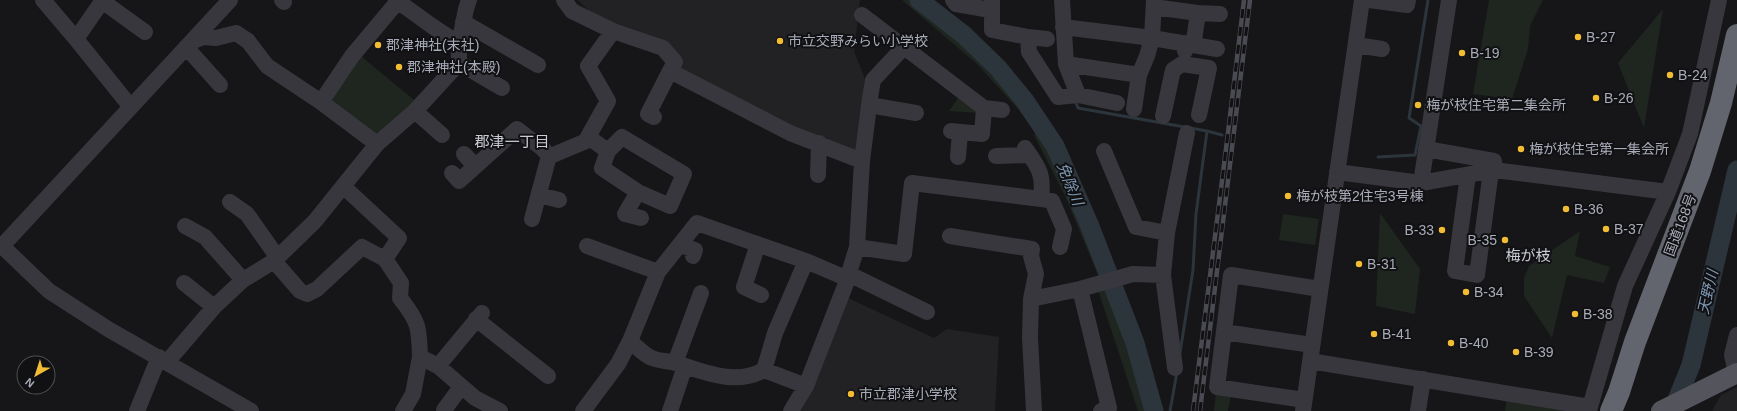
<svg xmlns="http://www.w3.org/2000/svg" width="1737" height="411" font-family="Arial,'Noto Sans JP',sans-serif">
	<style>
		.built { fill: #222225 }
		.green { fill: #1e261f }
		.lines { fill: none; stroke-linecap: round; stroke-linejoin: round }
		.stream { stroke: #2c343c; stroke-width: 3 }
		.river { stroke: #2c343c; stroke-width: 19 }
		.minor { stroke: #37373d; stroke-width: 16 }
		.major { stroke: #53545c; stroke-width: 20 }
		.highway { stroke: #63656e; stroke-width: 22 }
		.rail-casing { stroke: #4a4b52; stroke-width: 4.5 }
		.rail { stroke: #111113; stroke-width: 3; stroke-dasharray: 9; stroke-linecap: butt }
		.poi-dot { fill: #f2bc33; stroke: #111113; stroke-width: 1.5 }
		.labels { text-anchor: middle; stroke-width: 4; stroke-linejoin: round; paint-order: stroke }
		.poi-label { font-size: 14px; fill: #a8acb8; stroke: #111113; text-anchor: start }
		.street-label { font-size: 14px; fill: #a8acb8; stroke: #111113 }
		.neighbourhood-label { font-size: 15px; fill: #c9cbd4; stroke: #111113 }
		.water-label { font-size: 15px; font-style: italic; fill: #7f98b3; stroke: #111113 }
	</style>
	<rect width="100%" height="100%" fill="#161618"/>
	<path class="built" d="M578,0H860L854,51L865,79L857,152L790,127L681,71L677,62L588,10Z
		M848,298L934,338L947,329L999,337L995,411H801L816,382Z
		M1737,387V411H1712L1721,395Z"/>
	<path class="green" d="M902,0H914L997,69L1038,124L1032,128L1018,109L977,64Z
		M1489,0H1543L1530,26L1528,49L1512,99L1473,94Z
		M1663,9L1644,128L1618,63Z
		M356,52L419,104L377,144L321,102Z
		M960,95L979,113L949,111Z
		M1041,131C1068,176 1087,225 1106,273L1098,275L1065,196L1034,135Z
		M1380,213L1420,269L1415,314L1376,306Z
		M1283,214L1319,219L1315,245L1279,240Z
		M1580,231L1575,256L1610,267L1604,283L1567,275L1552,338L1524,296V278L1529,266Z
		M1112,287L1133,342L1151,411H1138L1098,290Z
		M1216,392L1231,395L1228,411H1214Z
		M1507,397L1587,411H1505Z"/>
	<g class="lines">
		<path class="stream" d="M1075,100L1078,108L1207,131L1222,135
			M1378,157L1415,155L1421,126L1409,118L1428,0
			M1180,353L1193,270L1196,214L1207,131
			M1170,411L1177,372"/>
		<path class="river" d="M919,0L964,35L998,68L1025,101L1055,146L1089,224L1135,343L1154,411
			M1669,411L1676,402L1691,365L1737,170"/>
		<path class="minor" d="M43,0L76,39
			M103,0L76,39L130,106
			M230,0L2,246L49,291L108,329L251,411
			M282,0L284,2
			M396,0L432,26L459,44L466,9L469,0
			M564,0L572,11L613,31L663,48L675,62L670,71L790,133L862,161L870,98L873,80L904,47L984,108L1002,110
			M953,0L956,4L991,10
			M992,0V30L1028,37L1029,52L1058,97L1078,95L1117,103
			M1062,0L1066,64L1078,95
			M1369,0L1407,5L1408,0
			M102,1L145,32
			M1154,7L1198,13L1194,40L1186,44L1185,51
			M1198,13L1220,14
			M862,15L904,47
			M463,22L538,65
			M1063,27L1152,38L1217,49
			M1028,37L1047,39
			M193,41L203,37L216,38L236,33L248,41L267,66L321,102L377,144L415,111L459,63V44
			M1356,45L1382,49
			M186,47L220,85
			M459,63L502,88
			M1066,64L1139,75
			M321,102L352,56L398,1
			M869,105L916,113
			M1134,109L1139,75L1147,56L1152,38L1154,0
			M415,111L442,135
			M1163,116L1173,70L1182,64L1209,68L1199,115
			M654,117L648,114L670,71
			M951,131L982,134L984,108
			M1426,149L1494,161V170
			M608,151L622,137L684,174L670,206L638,192L602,168L608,151L588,137L608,101L588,66L613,31
			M1104,151L1136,227L1167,233
			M464,154L475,166
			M996,156L1030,155
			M958,157L960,132
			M1337,172L1421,183L1494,170L1668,192
			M452,173L459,181L517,129L543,149L549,156L553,155L591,139
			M818,175L819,143
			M1468,175L1455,271L1477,275L1491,171
			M1421,183L1449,0
			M344,187L399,238L385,259L401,283L400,298C419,322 419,327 420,357L438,366L475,398L500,411
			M638,192L625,214L641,218
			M539,195L559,200
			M1041,199L1052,201L1064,229L1060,247
			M230,202L247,214L278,258
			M532,219L549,156
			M185,226L205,237L243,280
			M950,236L1032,249L1031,256L1036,274L1031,299
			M758,244L744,287L761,295
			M680,245L695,250L693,256
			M587,246L658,272
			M857,247L904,254L912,183L1041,199C1044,174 1039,168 1025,148
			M274,261L300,291L307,294L317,289L362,247L385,259
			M849,274L927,312
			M184,283L214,307
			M1080,289L1109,408L1101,411
			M476,319L548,376
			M1224,332L1312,345
			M1310,361L1590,407L1625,286L1668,192L1690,134L1719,0
			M167,362L214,307L243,280L274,261L315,221L377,144
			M675,363L701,293
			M438,366L482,313
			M1175,368L1163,275L1167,233L1187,133
			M764,370L775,333L806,261
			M1736,373L1732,355L1737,335
			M806,386L764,370C735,386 705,372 676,363C668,361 659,361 652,358C644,355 636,346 630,341L658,272L697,223L806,261L848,279
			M1304,400L1217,387L1231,275L1320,289
			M444,410L461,387
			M137,411L159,357
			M403,411L413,394L420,357
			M583,411L618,364L630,341
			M670,411L685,366
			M791,411L806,386L845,286L857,247L862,161
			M1034,411L1030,338L1031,299L1080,289L1133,274L1163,275
			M1303,411L1362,0
			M1418,411L1423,379"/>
		<path class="major" d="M1661,411L1737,373"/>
		<path class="highway" d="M1611,411L1619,392L1635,342L1700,171L1721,103L1737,35"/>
		<defs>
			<path id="rail" d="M1193,411L1227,141L1244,0
				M1200,411L1250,0"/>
		</defs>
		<use href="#rail" class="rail-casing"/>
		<use href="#rail" class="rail"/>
	</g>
	<g class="poi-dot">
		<circle cx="1578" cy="37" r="4"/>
		<circle cx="780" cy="41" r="4"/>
		<circle cx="378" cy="45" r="4"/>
		<circle cx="1462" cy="53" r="4"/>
		<circle cx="399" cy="67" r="4"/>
		<circle cx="1670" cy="75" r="4"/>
		<circle cx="1596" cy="98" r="4"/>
		<circle cx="1418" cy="105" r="4"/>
		<circle cx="1521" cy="149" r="4"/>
		<circle cx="1288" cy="196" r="4"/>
		<circle cx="1566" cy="209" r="4"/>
		<circle cx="1606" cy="229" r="4"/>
		<circle cx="1442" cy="230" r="4"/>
		<circle cx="1505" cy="240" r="4"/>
		<circle cx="1359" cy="264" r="4"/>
		<circle cx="1466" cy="292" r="4"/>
		<circle cx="1575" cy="314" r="4"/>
		<circle cx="1374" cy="334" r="4"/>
		<circle cx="1451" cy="343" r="4"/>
		<circle cx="1516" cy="352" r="4"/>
		<circle cx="851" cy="394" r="4"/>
	</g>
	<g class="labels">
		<g class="poi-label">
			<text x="1586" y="42">B-27</text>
			<text x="788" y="46">市立交野みらい小学校</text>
			<text x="386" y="50">郡津神社(末社)</text>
			<text x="1470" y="58">B-19</text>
			<text x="407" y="72">郡津神社(本殿)</text>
			<text x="1678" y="80">B-24</text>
			<text x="1604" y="103">B-26</text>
			<text x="1426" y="110">梅が枝住宅第二集会所</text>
			<text x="1529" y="154">梅が枝住宅第一集会所</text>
			<text x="1296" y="201">梅が枝第2住宅3号棟</text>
			<text x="1574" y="214">B-36</text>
			<text x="1614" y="234">B-37</text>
			<text x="1434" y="235" text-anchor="end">B-33</text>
			<text x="1497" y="245" text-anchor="end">B-35</text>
			<text x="1367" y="269">B-31</text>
			<text x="1474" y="297">B-34</text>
			<text x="1583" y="319">B-38</text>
			<text x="1382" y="339">B-41</text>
			<text x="1459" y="348">B-40</text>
			<text x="1524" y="357">B-39</text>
			<text x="859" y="399">市立郡津小学校</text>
		</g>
		<g class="street-label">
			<text transform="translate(1680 225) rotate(-69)" y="5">国道168号</text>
		</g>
		<g class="neighbourhood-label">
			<text x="512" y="147">郡津一丁目</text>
			<text x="1528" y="261">梅が枝</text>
		</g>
		<g class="water-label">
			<text transform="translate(1070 184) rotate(68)" y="5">免除川</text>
			<text transform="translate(1708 292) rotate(-77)" y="5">天野川</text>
		</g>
	</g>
	<g transform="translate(36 375) rotate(219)"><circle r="19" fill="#111113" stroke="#4d4f55"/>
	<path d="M0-3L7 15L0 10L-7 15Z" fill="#f2bc33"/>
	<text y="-6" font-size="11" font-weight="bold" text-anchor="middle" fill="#a8acb8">N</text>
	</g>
</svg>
